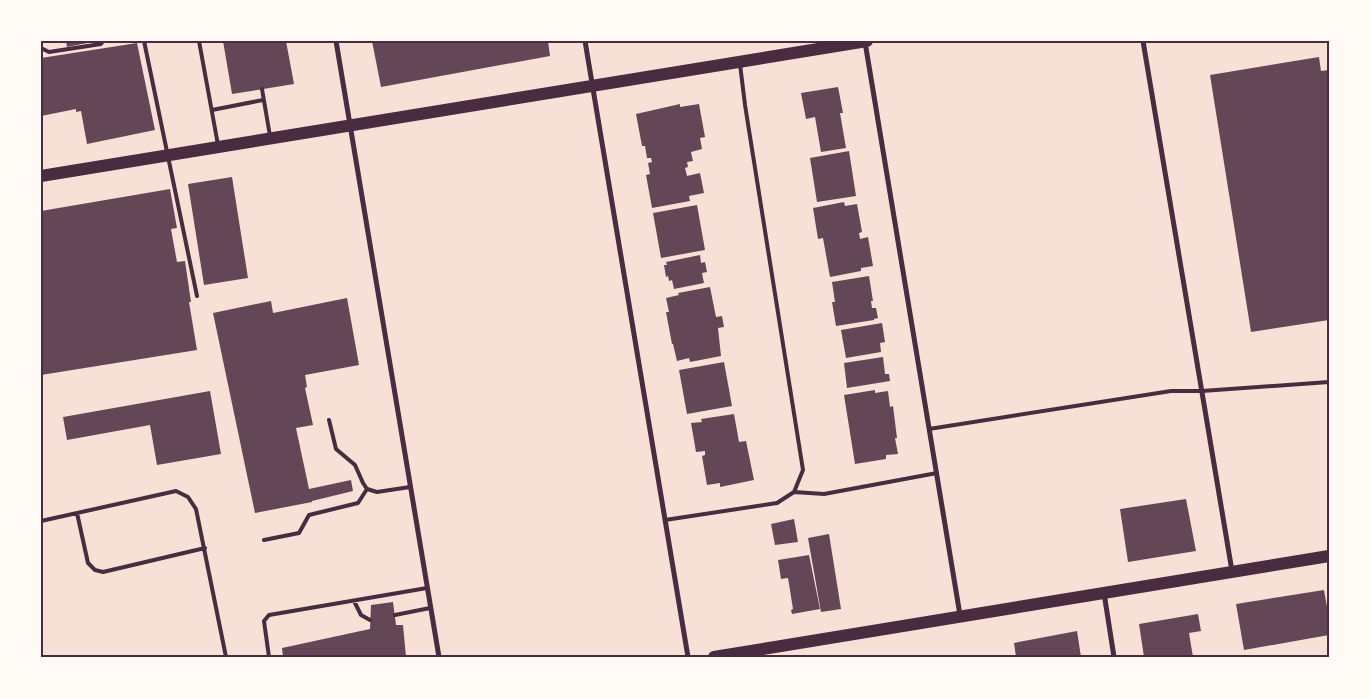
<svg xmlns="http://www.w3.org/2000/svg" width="1370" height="698" font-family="Inter,sans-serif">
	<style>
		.building { fill: #644757 }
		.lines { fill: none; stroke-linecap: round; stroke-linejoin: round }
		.service { stroke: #4a2c40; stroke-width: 4 }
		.minor { stroke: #4a2c40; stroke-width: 5 }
		.primary { stroke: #4a2c40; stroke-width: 12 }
		.neatline { fill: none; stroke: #4a2c40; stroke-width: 2 }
	</style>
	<rect width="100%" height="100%" fill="#f7e1d7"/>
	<path class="building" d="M66,41H92L93,42L67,47Z
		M223,41H286L294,84L232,94Z
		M372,41H548L550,56L381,87Z
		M137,43L155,130L87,144L81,111L76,112V109L41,116V58Z
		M1319,57L1321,71L1329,70V320L1251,332L1210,75Z
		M838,87L843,113H840L846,148L821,152L815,117L806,119L801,93Z
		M680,104V107L699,104L705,137L700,138L702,149L691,152L693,161L687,162L688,167L685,168L687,176L700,173L704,193L689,196L690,201L652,208L646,175L650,174L648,163L652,162L651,158H647L645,146H642L636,114Z
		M849,151L856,196L817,202L810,158Z
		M232,177L248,278L204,285L188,184Z
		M170,189L177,228L171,229L177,262L185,261L191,302H189L197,350L41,375V211Z
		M844,202L845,206L857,204L862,232L859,233L860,239L868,237L873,266L861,268V271L830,277L823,238L818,239L813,208Z
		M697,205L705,250L661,258L653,213Z
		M700,255L701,263L705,262L707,272L702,273L704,283L674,289L672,280L669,281L668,276L666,277L664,265H667L666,262Z
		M869,276L873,301H871L872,308H876L878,318L874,319V320L836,326L832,302H835L832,282Z
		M710,287L716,317L722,316L724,327L718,328L721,356L690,362L689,358L677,361L673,344H672L666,312H669L666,298L679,295L678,293Z
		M347,298L359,365L305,375L307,387L305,388L313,425L296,428L309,489L351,480L353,491L312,501V502L255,513L213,313L271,301L273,313Z
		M882,323L885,342L880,343L881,352L846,358L841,330Z
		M883,357L885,374H889L890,381L847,388L844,363Z
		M724,362L732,406L687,414L679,370Z
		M875,390V393L888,391L890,407L893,406L897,438H895L898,454L886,455V459L855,464L844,395Z
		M210,391L221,454L157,465L150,425L67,440L63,417Z
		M734,414L739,442L746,441L754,480L720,487V483L707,485L702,456L705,455V451L696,452L691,423L702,422L701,419Z
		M1186,499L1196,551L1128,562L1120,509Z
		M794,519L798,542L775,545L771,524Z
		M829,534L841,609L821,612L808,538Z
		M809,555L820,609L792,614L791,610L793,609L788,578L781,579L778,560Z
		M1324,590L1329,618V635L1244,650L1236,604Z
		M393,602L396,625H403L406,657H283L282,648L370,629L371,605Z
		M1198,614L1201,631L1189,633L1193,657H1144L1139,624Z
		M1077,631L1081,657H1016L1014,643Z"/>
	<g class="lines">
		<path class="service" d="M144,41L197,296
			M199,41L218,145
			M41,48L49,52L101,44L103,41
			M262,89L270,136
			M212,110L263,100
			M329,420L336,449L355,465L363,483L367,489L377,492L410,487
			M929,429L1171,391H1202L1329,382
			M794,492L824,494L937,473
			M77,513L88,563L95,570L103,572L205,548
			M665,520L777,503L794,492L803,470L745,105L740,64
			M41,521L176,491L188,497L196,509L226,657
			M264,540L299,533L309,515L358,503L367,489
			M354,601L361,615L370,620
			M395,615L430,608
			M269,657L264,621L269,615L427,588"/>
		<path class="minor" d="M336,41L439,657
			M585,41L688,657
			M1143,41L1232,571
			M865,42L960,615
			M1104,593L1114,657"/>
		<path class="primary" d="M41,176L867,41
			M714,657L1329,556"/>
	</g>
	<rect width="1370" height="698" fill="none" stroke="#fffaf5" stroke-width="85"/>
	<rect x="42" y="42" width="1286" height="614" class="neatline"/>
</svg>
